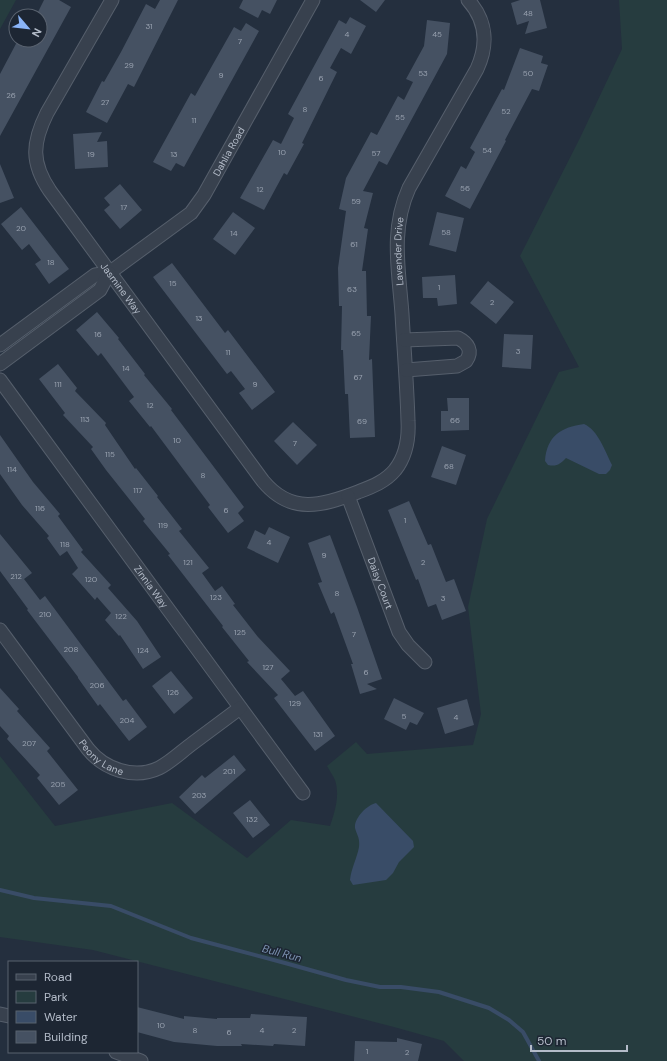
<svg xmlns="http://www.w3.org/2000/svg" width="667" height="1061" font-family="'DM Sans',sans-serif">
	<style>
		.green { fill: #263c3f }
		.water { fill: #394c67 }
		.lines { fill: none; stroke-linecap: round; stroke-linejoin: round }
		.stream { stroke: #394c67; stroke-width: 4 }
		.building { fill: #455162 }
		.street-casing { stroke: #565f6c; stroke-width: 15 }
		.street { stroke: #38414e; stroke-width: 13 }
		.labels { text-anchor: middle; stroke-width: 3; stroke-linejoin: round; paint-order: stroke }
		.number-label { font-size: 8px; fill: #98a1af }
		.street-label { font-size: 10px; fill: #b4bcc9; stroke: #1d2633 }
		.water-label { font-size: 11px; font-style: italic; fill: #7c92b1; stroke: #1d2633 }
	</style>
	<rect width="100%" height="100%" fill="#242f3e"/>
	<path class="green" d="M0,0H16L0,29Z
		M619,0H667V1061H464L444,1041L394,1027L93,950L0,937V756L55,826L172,803L247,858L291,820L330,826C335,811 340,796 335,780C333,776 330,771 327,766L356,742L367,754L473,745L481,714L468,607L487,519L559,372L579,367L520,256L580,138L622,49Z"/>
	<path class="water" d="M584,424C598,430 605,451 612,465L610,470L606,474H599L566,458C560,464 557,467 548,465L545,461C547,436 561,427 584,424Z
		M376,803L413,841L414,847L399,862L393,873L386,880L353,885L350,880C351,869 357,858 359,847C360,837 357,836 355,828C354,818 367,805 376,803Z"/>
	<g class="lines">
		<path class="stream" d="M0,890L34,898L111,906L191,938L285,963L346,980L380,987H401L439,992L489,1008L509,1020L523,1032L539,1061"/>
	</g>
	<path class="building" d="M44,0H59L71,7L0,136V74L18,40H40V16H36Z
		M160,0H178L134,87L128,84L107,123L86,112L102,81L104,82L121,52L146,4L155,9Z
		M243,0H277L270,14L262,10L258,18L239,8Z
		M360,0H385L376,12Z
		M520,0H540L547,28L525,34L529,21L517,25L511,3Z
		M350,17L366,26L351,54L341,48L330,68L337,72L302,143L304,144L287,175L284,173L264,210L240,198L273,140L281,144L294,118L288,114L339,20L346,24Z
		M427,20L450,23L447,54L387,165L379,161L363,191L373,193L364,228L368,229L362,271H366L367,316H371L369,360L372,359L375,437L350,438L348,394H345L343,350H341L342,306H339L338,268L346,211L339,209L346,178L371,132L377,135L398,96L404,100L413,82L406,79L424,46Z
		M246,23L259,31L184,167L176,163L171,171L153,162L191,93L195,96L234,27L241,31Z
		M520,48L543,56L541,63L548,65L539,91L532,89L505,140L506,141L470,209L445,196L461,166L466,169L475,152L470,148L502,89L504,90Z
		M102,132L97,142L107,141L108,167L75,169L73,134Z
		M0,164L14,198L0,203Z
		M120,184L142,210L120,229L104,210L110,205L104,198Z
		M21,207L69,269L49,284L35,264L41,260L29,244L22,250L1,224Z
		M233,212L255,228L235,255L213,239Z
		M437,212L464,218L456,252L429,245Z
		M172,263L225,333L228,330L275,392L252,410L239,393L245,389L231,371L227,374L153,277Z
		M455,275L457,304L438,306L437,298H423L422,277Z
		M488,281L514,302L496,324L470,303Z
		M97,312L119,338L118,339L145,374L144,375L172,409L171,410L244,507L238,513L244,521L228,533L208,507L210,505L183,469L151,426L150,427L129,401L134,397L101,353L98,356L76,330Z
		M504,334L533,335L531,369L502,367Z
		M58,364L77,388L75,391L106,423L105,425L135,469L136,468L158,496L157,497L182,529L179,531L209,568L202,573L215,591L222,586L235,604L233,605L258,637L290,671L281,679L295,696L303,691L335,736L315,751L274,698L278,695L247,662L249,661L222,627L223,626L168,555L170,554L143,521L145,519L106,470L91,449L93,447L63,415L65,413L39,379Z
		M447,398H469V430L441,431V411H448Z
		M293,422L317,445L297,465L274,441Z
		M0,435L33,482L60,514L58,516L83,550L81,552L111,585L108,588L137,621L161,657L143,669L120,635L119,636L105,620L111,613L97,597L95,600L72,574L78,568L67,551L60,556L47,538L49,536L22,505L0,474Z
		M442,446L466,455L456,485L431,477Z
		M409,501L428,545L431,544L446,582L454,579L466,611L442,620L436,604L428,607L418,579L416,580L388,510Z
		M269,527L290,537L278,563L247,548L255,530L265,535Z
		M0,534L32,573L24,579L40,600L45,596L123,701L126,699L147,727L129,741L100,704L98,706L78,678V677L27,610L28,609L0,571Z
		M330,535L357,607L382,679L367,684L377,689L360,694L351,664H353L334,612L331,614L318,583L322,582L308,543Z
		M171,671L193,698L174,714L152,686Z
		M0,688L19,709L17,711L50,748L47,751L78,790L59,805L37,778L40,775L7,739L9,736L0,726Z
		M394,698L424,713L417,725L410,722L406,730L384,719Z
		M467,699L474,725L445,734L437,708Z
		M234,755L246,770L195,814L179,797L202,775L205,778Z
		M250,800L270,825L253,838L233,813Z
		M137,1007L184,1019V1016L217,1019V1018H250L251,1014L307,1017L305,1046L274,1044L273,1046L241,1044L242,1046H217L174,1042L137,1032Z
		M397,1038L422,1044L418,1061H354L355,1041L397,1042Z"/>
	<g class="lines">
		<defs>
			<g id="street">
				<path id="s1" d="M112,0L47,113C32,143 31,163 50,191L263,481C291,515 322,506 358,492C371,487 385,482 395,470C406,456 409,439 408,421C407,385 404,350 402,314C399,271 390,230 409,188L477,69C488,45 487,21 468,0"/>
				<path d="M404,340L458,338C468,343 473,351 466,361L457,366L406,370"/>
				<path id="s2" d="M0,345L95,275L109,273L191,213L204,195L313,0"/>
				<path d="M0,364L100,290L109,273"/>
				<path id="s3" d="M0,380L303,793"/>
				<path id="s4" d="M348,496L399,632L408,645L425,662"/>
				<path id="s5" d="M0,630L88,749C104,769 134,780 159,768C171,762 182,751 193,743C209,731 224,720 240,708"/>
				<path d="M0,1014L9,1016"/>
				<path d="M116,1052L141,1061"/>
			</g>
		</defs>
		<use href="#street" class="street-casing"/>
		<use href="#street" class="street"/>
	</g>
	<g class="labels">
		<g class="number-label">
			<text x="528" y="16">48</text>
			<text x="149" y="29">31</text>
			<text x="347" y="37">4</text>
			<text x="437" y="37">45</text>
			<text x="240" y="44">7</text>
			<text x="129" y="68">29</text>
			<text x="423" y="76">53</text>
			<text x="528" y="76">50</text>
			<text x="221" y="78">9</text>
			<text x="321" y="81">6</text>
			<text x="11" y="98">26</text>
			<text x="105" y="105">27</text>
			<text x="305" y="112">8</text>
			<text x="506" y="114">52</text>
			<text x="400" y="120">55</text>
			<text x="194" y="123">11</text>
			<text x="487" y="153">54</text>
			<text x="282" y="155">10</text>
			<text x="376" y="156">57</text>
			<text x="91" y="157">19</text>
			<text x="174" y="157">13</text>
			<text x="465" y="191">56</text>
			<text x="260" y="192">12</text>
			<text x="356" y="204">59</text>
			<text x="124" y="210">17</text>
			<text x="21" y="231">20</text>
			<text x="446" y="235">58</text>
			<text x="234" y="236">14</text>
			<text x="354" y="247">61</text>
			<text x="51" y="265">18</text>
			<text x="173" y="286">15</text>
			<text x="439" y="290">1</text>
			<text x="352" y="292">63</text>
			<text x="492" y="305">2</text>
			<text x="199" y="321">13</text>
			<text x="356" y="336">65</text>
			<text x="98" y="337">16</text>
			<text x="518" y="354">3</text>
			<text x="228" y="355">11</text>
			<text x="126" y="371">14</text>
			<text x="358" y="380">67</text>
			<text x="58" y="387">111</text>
			<text x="255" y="387">9</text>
			<text x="150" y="408">12</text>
			<text x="85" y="422">113</text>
			<text x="455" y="423">66</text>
			<text x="362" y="424">69</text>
			<text x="177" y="443">10</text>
			<text x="295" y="446">7</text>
			<text x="110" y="457">115</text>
			<text x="449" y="469">68</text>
			<text x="12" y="472">114</text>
			<text x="203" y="478">8</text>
			<text x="138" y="493">117</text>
			<text x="40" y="511">116</text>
			<text x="226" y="513">6</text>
			<text x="405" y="523">1</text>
			<text x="163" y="528">119</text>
			<text x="269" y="545">4</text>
			<text x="65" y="547">118</text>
			<text x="324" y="558">9</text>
			<text x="188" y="565">121</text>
			<text x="423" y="565">2</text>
			<text x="16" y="579">212</text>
			<text x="91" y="582">120</text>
			<text x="337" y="596">8</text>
			<text x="216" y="600">123</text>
			<text x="443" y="601">3</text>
			<text x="45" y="617">210</text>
			<text x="121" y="619">122</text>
			<text x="240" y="635">125</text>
			<text x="354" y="637">7</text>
			<text x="71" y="652">208</text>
			<text x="143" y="653">124</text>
			<text x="268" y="670">127</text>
			<text x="366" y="675">6</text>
			<text x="97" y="688">206</text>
			<text x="173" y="695">126</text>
			<text x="295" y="706">129</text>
			<text x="404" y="719">5</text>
			<text x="456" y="720">4</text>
			<text x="127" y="723">204</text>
			<text x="318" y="737">131</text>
			<text x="29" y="746">207</text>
			<text x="229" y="774">201</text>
			<text x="58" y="787">205</text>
			<text x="199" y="798">203</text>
			<text x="252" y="822">132</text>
			<text x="161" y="1028">10</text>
			<text x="195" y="1033">8</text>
			<text x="262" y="1033">4</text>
			<text x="294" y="1033">2</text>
			<text x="229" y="1035">6</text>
			<text x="367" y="1054">1</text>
			<text x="407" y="1055">2</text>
		</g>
		<g class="street-label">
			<text dy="4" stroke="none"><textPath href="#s2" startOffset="306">Dahlia Road</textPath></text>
			<text dy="4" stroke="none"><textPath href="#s1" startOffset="943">Lavender Drive</textPath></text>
			<text dy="4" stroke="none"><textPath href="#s1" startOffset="334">Jasmine Way</textPath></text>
			<text dy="4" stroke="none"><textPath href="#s4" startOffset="93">Daisy Court</textPath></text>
			<text dy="4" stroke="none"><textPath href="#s3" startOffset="256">Zinnia Way</textPath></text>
			<text dy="4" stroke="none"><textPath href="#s5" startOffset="164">Peony Lane</textPath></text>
		</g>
		<g class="water-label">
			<text transform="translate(282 953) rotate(15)" y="4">Bull Run</text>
		</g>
	</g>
	<rect x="8" y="961" width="130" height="92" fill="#1d2633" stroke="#59626f"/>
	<rect x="16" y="974" width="20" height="6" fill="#38414e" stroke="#59626f"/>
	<text x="44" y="981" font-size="12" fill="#b4bcc9">Road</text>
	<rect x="16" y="991" width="20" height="12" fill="#263c3f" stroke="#59626f"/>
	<text x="44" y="1001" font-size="12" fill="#b4bcc9">Park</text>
	<rect x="16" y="1011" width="20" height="12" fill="#394c67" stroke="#59626f"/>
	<text x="44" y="1021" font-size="12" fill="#b4bcc9">Water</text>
	<rect x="16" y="1031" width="20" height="12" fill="#455162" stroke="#59626f"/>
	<text x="44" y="1041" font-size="12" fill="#b4bcc9">Building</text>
	<g transform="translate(28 28) rotate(118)"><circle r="19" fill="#1d2633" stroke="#59626f"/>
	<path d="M0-3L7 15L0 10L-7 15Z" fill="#8ab4f8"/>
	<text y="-6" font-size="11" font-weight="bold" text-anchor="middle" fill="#b4bcc9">N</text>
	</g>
	<path d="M531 1045v6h96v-6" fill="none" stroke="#b4bcc9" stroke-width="2"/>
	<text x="537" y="1045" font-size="12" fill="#b4bcc9" stroke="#1d2633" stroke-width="3" paint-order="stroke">50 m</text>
</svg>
